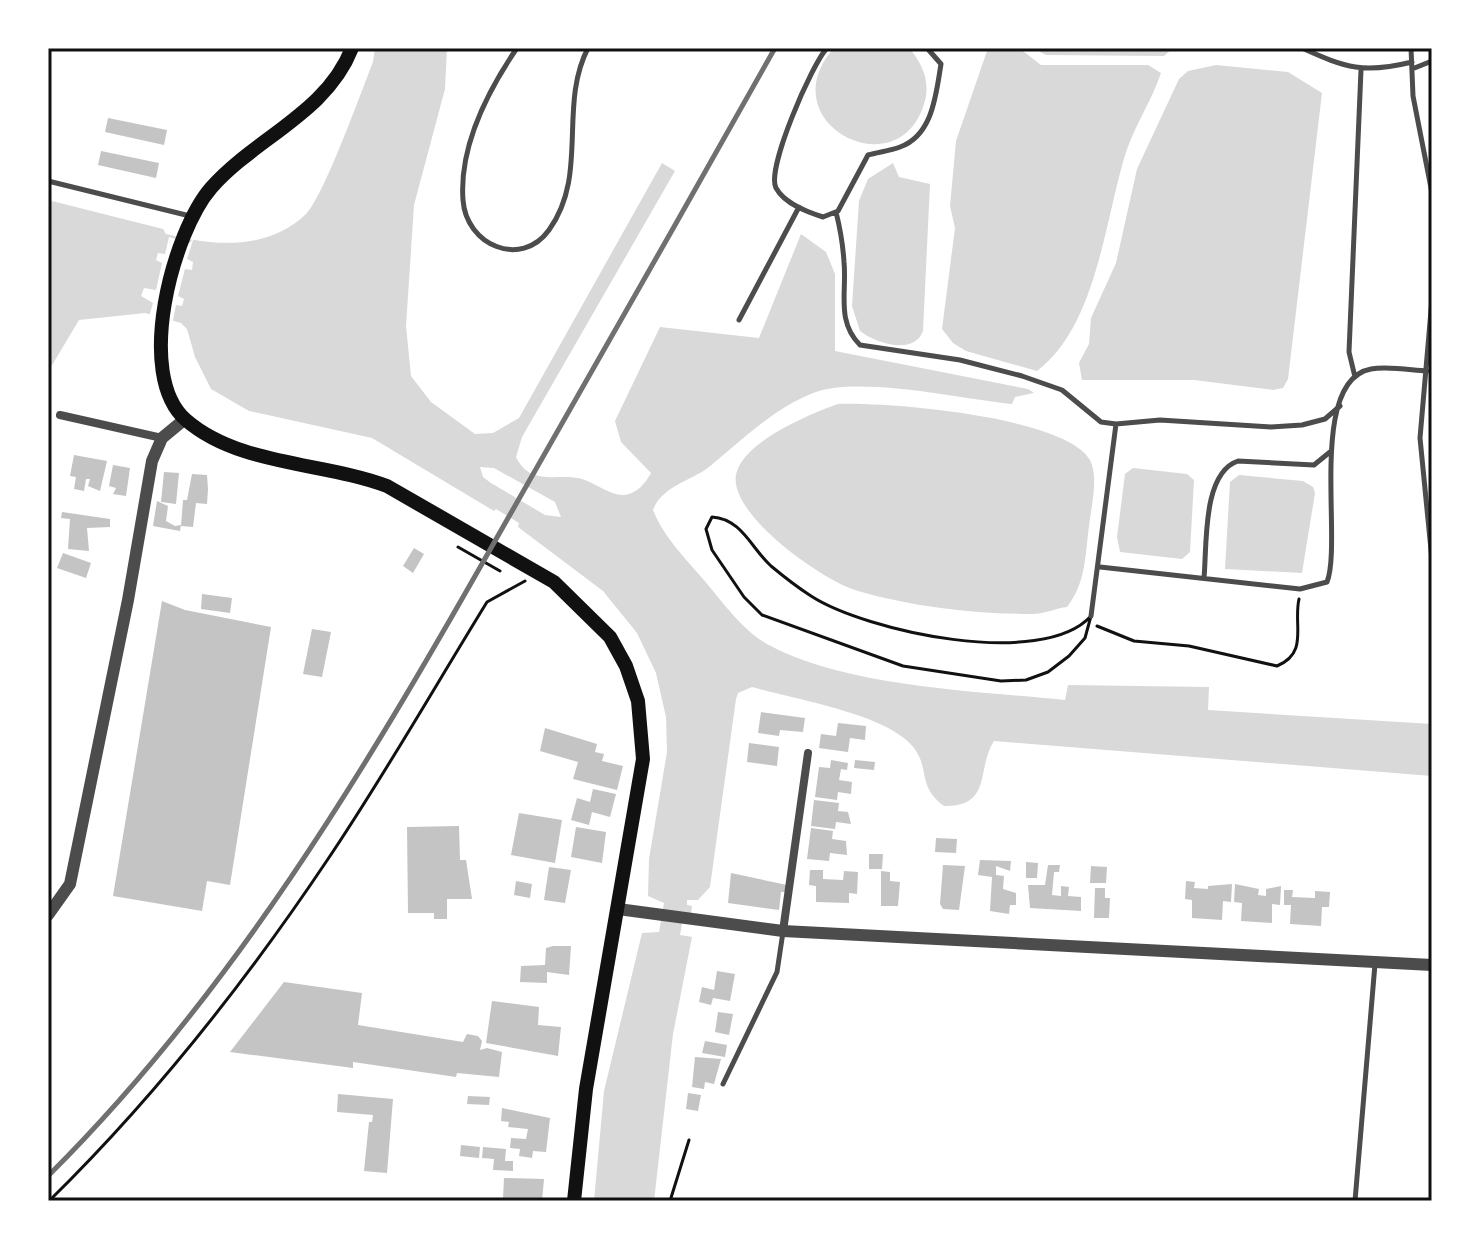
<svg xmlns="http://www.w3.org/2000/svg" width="1480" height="1249" font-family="'IBM Plex Sans',sans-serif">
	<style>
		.water { fill: #d9d9d9; fill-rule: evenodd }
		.pier { fill: #fff }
		.building { fill: #c4c4c4 }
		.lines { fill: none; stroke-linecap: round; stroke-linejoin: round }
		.path { stroke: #111; stroke-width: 3 }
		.service { stroke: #4c4c4c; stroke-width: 5 }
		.minor { stroke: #4c4c4c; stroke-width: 8 }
		.tertiary { stroke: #4c4c4c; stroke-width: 12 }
		.secondary { stroke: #111; stroke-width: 14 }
		.rail { stroke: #707070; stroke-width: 5 }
		.neatline { fill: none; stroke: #111; stroke-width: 3 }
	</style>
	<rect width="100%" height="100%" fill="#fff"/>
	<path class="water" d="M375,48H447L445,89L414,205L406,326L411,376L431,402L475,434L493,433L519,418L662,163L675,171L522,437L516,457C531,488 559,472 582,479C596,483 614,499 629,494C639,491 646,482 651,473L621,442L615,421L660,327L759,338L801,234L826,252L835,274V351L1028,389L1034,393L1015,397L1012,404C963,399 857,375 813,393C773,409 742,440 709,467C691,481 662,486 653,510C663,536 685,558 703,579C722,601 741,629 767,644C845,687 977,691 1065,700L1068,685L1209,687L1208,710L1432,724V776L994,741C976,768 993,807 944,806C917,786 930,769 914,748C889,714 793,699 752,687L738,693L736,699L710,887L698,900H687V905L692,906L691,913H684L680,935L692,937L673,1034L654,1201H594L604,1091L642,933L659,932L664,903L648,896L649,859L667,752L666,717L656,673L637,633L603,591L518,527L519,523L496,509L494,511L372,438L249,411L211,389L195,357L187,329L181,323L145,313L79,320L48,372V200L163,229L166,234C212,246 268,251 306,214C324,196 361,92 373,62ZM480,467L494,468L555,502L561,517L545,515L491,483L483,477Z
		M834,48H909C923,64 931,83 924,104C898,190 768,122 834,48Z
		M988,48H1019L1041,65H1148L1161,73C1152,100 1135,125 1126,152C1105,218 1097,326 1037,371L966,351L953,343L942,329L955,228L950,206L956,141Z
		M1042,48H1173L1164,56L1046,55L1040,52Z
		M1216,65L1288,72L1322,93L1288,379L1283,388L1273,390L1194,380H1082L1079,363L1089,344L1091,318L1116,263L1137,169L1179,79L1188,71Z
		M893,163L899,177L930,184L923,331C914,356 875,343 860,331L852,306L859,201L868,179Z
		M838,404C886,402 1065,416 1090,460C1099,478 1091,507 1089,526C1085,556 1086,583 1067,607C1056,608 1045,614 1032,614C975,614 913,607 858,591C824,582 729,515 736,475C742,442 810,414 838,404Z
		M1133,468L1187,474L1194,480L1190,552L1182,559L1120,552L1117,537L1125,474Z
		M1239,475L1303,481L1313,487L1315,493L1302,573L1225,569L1230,482Z"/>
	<path class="pier" d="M169,237L190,243L194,237L187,259L193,262L192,270L185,269L178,296L184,299L182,306L176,305L172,325L149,317L153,303L141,296L144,288L156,290L162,263L156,260L158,253L165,254Z"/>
	<path class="building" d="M108,118L167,130L164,145L105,132Z
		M101,151L159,163L156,178L98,165Z
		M74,455L107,461L100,491L88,486L90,479H86L84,491L74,489L76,477L70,476Z
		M113,465L130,468L126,496L113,494L116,488L109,486Z
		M164,472L179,473L176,504L161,502Z
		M192,474L207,475L208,489L207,504L196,503L193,527L181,526L183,500H187Z
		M157,501L168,506L166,521L175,526L181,525L180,531L153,526Z
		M62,512L110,519V527L87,528L89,551L68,549L70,519L61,518Z
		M414,548L424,554L413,573L403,566Z
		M63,553L91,563L86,578L57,568Z
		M202,594L232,598L230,613L201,609Z
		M162,601L185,610L271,627L230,885L207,881L202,911L113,896Z
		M312,629L331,632L322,677L303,674Z
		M761,712L805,718L803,732L780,730L779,736L758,733Z
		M838,723L866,726L865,740L850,738L848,752L819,748L821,734L836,736Z
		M545,728L597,744L595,752L604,754L602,761L623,766L617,790L573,779L578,762L540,751Z
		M749,743L779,747L777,766L747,762Z
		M831,760L848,763L847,770L841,769L839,780L852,782L851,794L838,792L837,800L815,797L819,767L830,768Z
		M855,760L875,762L874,770L854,768Z
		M593,789L616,794L610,817L592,812L589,825L571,820L577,798L590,802Z
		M814,800L839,803L838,811L848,812L851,824L836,822L835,829L811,826Z
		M519,813L562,820L555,863L511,855Z
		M459,826L460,860H466L472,899H447V919H434V913H408L407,827Z
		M576,827L606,832L602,863L571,857Z
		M811,828L833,831L832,839L846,841L847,855L830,853L829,861L807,859Z
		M936,838L957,839L956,853L935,852Z
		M869,854H883L882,869H869Z
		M980,860L1011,861L1010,871L996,866V875L1004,876L1003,889L1016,893V905H1010L1009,914L990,911L992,877L978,875Z
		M1026,862L1038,863L1037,878H1026Z
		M943,865L965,866L959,910L943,909L940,904Z
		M1048,865H1060L1059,872H1054L1052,895L1061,896V886L1069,887L1068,896L1081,897V911L1030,908L1028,885H1045Z
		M1091,866L1107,867L1106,883H1090Z
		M549,867L571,870L565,903L544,900Z
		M810,870H823V879L843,880L844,871L858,872L857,894L849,893V903L816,902V886L809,885Z
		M881,871L890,872V881L900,882L898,906H881Z
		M731,873L787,885L786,892H781L779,910L728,903Z
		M516,881L532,884L530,898L514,895Z
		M1186,881L1195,882L1194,888L1208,889V886L1232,884L1231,902L1223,901L1222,920L1192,918V900L1185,899Z
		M1235,884L1259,889L1258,895L1266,896V889L1281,886L1280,905L1272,904V923L1241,921L1242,903L1234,902Z
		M1095,888H1105V898H1110L1109,918H1094Z
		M1284,890H1293L1292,897L1315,898V891L1330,892L1329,907H1322L1321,926L1290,924L1291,905H1284Z
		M553,946H571L569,975L547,972V983L520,982L521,966L545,965L546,948Z
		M717,971L735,974L730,1001L713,998L711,1005L699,1002L702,987L714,990Z
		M284,982L362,993L358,1025L463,1042L467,1034L478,1036L482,1041L480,1050L487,1048L502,1052L499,1077L457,1073L456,1077L353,1062V1068L230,1052Z
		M492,1001L539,1007L538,1025L561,1027L558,1056L486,1043Z
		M718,1012L733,1014L729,1035L715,1032Z
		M705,1041L727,1045L725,1057L702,1053Z
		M695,1057L721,1059L714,1084L705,1082L704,1089L692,1087Z
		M688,1093L701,1095L698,1111L686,1109Z
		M338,1094L393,1099L387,1173L364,1171L369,1122H372L373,1115L337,1112Z
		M468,1096L490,1097L489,1105L467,1104Z
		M502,1108L550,1118L546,1152L533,1151L532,1158L519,1156L520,1149L510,1148L511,1138L526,1139L528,1129L508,1127L509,1122L501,1121Z
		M461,1145L480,1147L479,1158L460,1156Z
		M483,1147L506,1149L505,1161H513V1171L493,1170L494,1159L482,1158Z
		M504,1178L544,1179L542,1201L503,1199Z"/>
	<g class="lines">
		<path class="path" d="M712,517C742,519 751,548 771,566C783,576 797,587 811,596C865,631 1042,670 1091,616L1085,638L1069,656L1048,672L1026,680L1001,681L903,666L762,615L744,597L712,550L706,529Z
			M458,547L500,571
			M1097,626L1134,641L1189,646L1277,666C1309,653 1293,625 1299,599
			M49,1201C153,1099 247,980 328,859C384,776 434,688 487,602L525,581
			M670,1201L689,1140"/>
		<path class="service" d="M517,48C487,92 459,146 463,200C466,245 521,269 549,230C589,175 558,106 588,48
			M827,48C812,64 766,169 776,188C785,204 807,212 823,217L838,211L868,155C878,152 890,151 900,147C933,135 936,94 941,64L927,48
			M1302,48C1346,68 1364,74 1412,62
			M1411,48L1413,96L1432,193
			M1412,69L1432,61
			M48,181L190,216
			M836,212C840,228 843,245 844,262C847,292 836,321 860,345L960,360L1022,376L1062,390L1101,422L1116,424L1160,420L1271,427L1302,425L1325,419L1340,406
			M1432,299L1420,438L1432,560
			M739,320L799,207
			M1355,377L1349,352L1361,70
			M1100,567L1300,589L1327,582C1343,542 1307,381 1371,369C1388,366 1410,370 1427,371
			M1204,578C1207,546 1202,473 1238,461L1314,465L1330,452
			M1091,616L1116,424
			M723,1084L777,972L783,932
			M1355,1201L1375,964"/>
		<path class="minor" d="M60,415L162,438
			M783,931L808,753"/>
		<path class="tertiary" d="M618,909L783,931L1432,965
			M48,915L70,884L128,600L152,461L162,438L185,419"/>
		<path class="secondary" d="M352,48C326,114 256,137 211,188C173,232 134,375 186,420C239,466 324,462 387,486L554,582L610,637L626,666L638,701L643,759L586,1089L574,1201"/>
		<path class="rail" d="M48,1176C232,993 364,772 491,548C586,382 681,215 775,48"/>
	</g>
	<rect width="1480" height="1249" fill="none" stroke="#ffffff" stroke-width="100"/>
	<rect x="50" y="50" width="1380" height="1149" class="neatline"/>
</svg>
